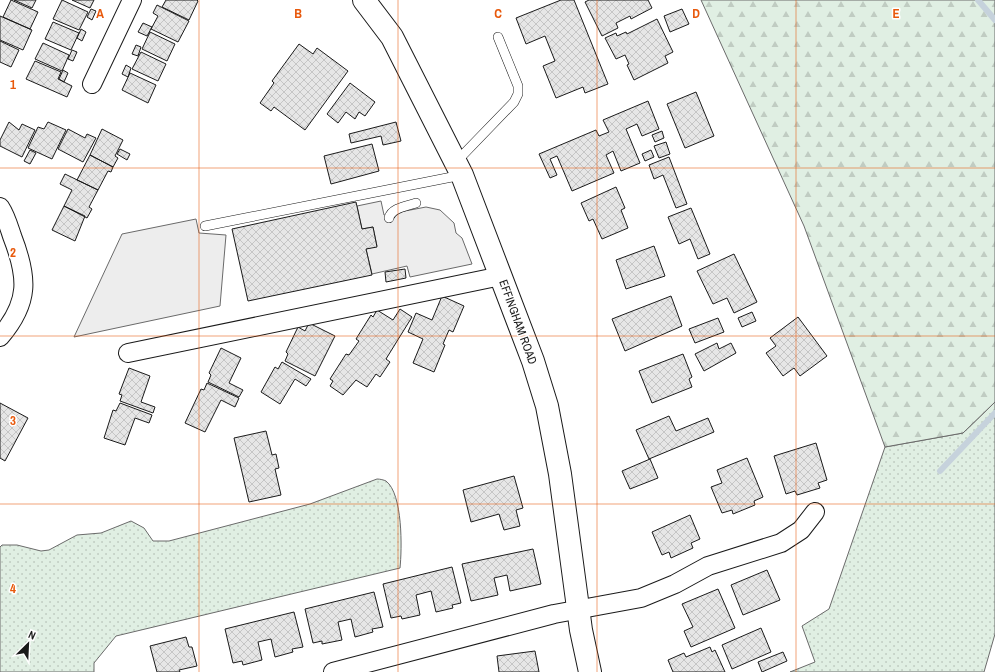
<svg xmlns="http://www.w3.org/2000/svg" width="995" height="672" font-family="'Archivo Narrow',sans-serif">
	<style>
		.grass { fill: url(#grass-dots); stroke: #6a6a6a }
		.forest { fill: url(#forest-firs); stroke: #6a6a6a }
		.parking { fill: #ededed; stroke: #6a6a6a }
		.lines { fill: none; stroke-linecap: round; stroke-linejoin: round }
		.stream { stroke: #c6d2dc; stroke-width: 6 }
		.building { fill: url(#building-cross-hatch); stroke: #1a1a1a }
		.service-casing { stroke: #1a1a1a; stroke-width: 10 }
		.minor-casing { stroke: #1a1a1a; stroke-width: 20 }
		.tertiary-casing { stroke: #1a1a1a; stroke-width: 24 }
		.service { stroke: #fff; stroke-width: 9 }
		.minor { stroke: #fff; stroke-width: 18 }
		.tertiary { stroke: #fff; stroke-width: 22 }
		.grid { fill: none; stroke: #e8590c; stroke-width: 1; stroke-opacity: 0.55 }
		.labels { text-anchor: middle; stroke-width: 3; stroke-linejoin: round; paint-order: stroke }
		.street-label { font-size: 12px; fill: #1a1a1a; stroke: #fff }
		.grid-label { font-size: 13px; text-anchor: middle; font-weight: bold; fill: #e8590c; stroke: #fff; stroke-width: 3; stroke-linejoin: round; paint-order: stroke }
	</style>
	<defs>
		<pattern id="grass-dots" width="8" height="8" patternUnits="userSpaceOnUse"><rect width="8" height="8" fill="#e0efe3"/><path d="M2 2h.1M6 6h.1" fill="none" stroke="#c0ccc2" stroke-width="1.8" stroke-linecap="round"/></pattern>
		<pattern id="forest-firs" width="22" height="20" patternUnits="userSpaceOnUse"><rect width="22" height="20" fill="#e0efe3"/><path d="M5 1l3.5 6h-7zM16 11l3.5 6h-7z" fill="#c0ccc2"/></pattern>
		<pattern id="building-cross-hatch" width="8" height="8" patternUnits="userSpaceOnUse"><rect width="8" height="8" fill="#e6e6e6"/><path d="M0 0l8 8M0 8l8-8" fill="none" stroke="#c5c5c5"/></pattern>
	</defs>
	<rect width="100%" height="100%" fill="#fff"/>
	<path class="grass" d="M995,402V634L984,672H790L815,662L802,626L829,609L885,447L963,433Z
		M377,479C380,479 384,480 386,481C403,494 402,549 400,568L116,636L94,663V672H0V547L2,545H17L41,551L49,550L77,535L101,533L131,521L144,528L153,541H169L310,504Z"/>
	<path class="forest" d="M701,0H995V402L963,433L885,447L804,226Z"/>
	<path class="parking" d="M381,201L384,215L426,207L440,210L454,223L456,233L462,238L472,264L410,277L407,266L372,274L366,249L377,246L373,227L362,229L357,206Z
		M196,219L199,233L226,235L220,306L74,337L122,234Z"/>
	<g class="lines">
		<path class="stream" d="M978,0L995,20
			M940,471L995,413"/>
	</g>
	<path class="building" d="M11,0L38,12L30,29L3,17Z
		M14,0H36L32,8Z
		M62,0L88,12L79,30L53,19Z
		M72,0H94L90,8Z
		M166,0H197L198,1L189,20L162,7Z
		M561,0H574L608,84L585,93L583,87L556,98L543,66L555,61L545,36L526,44L516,18Z
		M589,0H648L652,8L631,19L630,16L616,23L618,28L602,36L585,2Z
		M157,5L189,21L178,42L151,29L158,16L153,13Z
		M91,9L96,11L92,20L87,17Z
		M682,9L689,24L670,32L664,16Z
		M0,16L32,30L23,50L0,40Z
		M657,19L673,52L665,56L668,63L634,80L627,65L629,64L625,55L616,59L605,38L616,33L617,36L626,32L627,34Z
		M53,22L79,33L71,50L45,39Z
		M143,23L152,27L147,36L138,32Z
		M81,29L86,32L82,41L77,38Z
		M150,32L175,44L167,61L142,49Z
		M0,41L19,50L11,67L0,62Z
		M43,43L69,55L62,71L35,59Z
		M299,44L313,54L317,48L348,71L305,130L274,107L271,111L260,103L274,83L272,81Z
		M136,45L141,47L138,56L132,54Z
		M72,50L77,52L73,61L68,59Z
		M141,52L166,64L158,81L132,69Z
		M35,61L61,72L58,79L72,86L67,97L26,79Z
		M126,65L131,68L128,77L122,74Z
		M63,70L68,73L64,82L59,79Z
		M130,73L156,85L148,103L122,90Z
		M350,83L375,102L365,116L359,112L355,119L346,112L338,123L327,114Z
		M696,92L714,136L685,148L667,104Z
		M648,101L659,129L642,136L637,124L626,129L640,163L621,171L613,151L606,155L614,173L572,191L557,156L550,159L557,175L550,178L539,154L596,130L599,136L609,132L603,120Z
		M9,122L19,130L22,124L35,130L22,157L0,146V140Z
		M48,122L66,130L52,159L28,148L38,127L44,129Z
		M396,122L401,141L383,145L381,136L351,143L349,134Z
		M68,129L85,138L87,134L96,138L83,162L58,149Z
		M102,129L123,140L115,156L118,158L113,167L90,155Z
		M662,131L664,138L655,142L652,135Z
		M666,142L670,154L659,158L654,146Z
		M372,144L379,171L331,184L324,156Z
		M120,149L130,154L127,160L117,154Z
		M30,150L36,153L30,164L24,161Z
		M651,150L654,157L645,161L642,154Z
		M90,155L113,167L111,172L108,171L98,190L77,180Z
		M669,157L687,204L676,208L663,175L654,179L649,165Z
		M65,174L98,190L89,207L92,209L87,218L64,206L72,190L60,184Z
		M616,187L625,208L621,210L628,228L602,239L593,219L589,221L581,203Z
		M356,202L362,229L373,227L377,247L366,249L372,275L248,301L232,229Z
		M64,206L85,216L75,241L52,230Z
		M691,208L710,254L698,259L690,239L679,244L668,217Z
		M654,246L665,276L626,289L616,260Z
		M734,254L757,302L734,313L727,298L713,304L697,271Z
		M405,269L406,278L386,282L385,272Z
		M442,296L464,306L453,332L449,330L443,344L445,345L434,372L413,363L423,339L408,332L416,313L432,320Z
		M671,296L682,326L625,351L612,319Z
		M400,309L412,317L386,359L390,362L380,377L376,374L367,387L356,380L343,395L330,386L333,381L330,379L346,354L349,355L359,341L356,339L371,315L373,317L377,310L393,320Z
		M752,312L756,321L742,327L738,318Z
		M798,317L827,356L800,376L794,368L783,376L766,353L776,346L770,338Z
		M718,318L724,332L695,343L689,329Z
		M309,323L335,336L315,376L285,361L288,354L286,352L298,327L305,331Z
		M717,343L719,349L731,343L736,353L704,371L695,354Z
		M221,348L241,358L229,383L243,390L239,397L208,382L211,375L209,373Z
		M683,354L692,377L689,379L692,387L652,403L639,371Z
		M282,362L311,379L306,386L295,379L280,404L261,392L275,367L278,369Z
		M129,368L150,376L141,402L155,407L153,413L120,401L122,395L119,394Z
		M207,383L239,398L235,407L221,400L205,432L185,423L201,389L204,390Z
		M0,403L28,418L5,461L0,458Z
		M120,403L152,415L149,423L135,418L125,445L104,438L113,410L116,411Z
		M669,416L676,431L708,418L714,432L649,459L636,430Z
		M266,431L272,455L276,454L279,468L275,469L281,495L249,502L234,438Z
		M816,443L827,480L818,483L820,488L797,495L795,491L786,494L774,456Z
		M747,458L763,497L754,501L755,505L733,514L732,510L722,513L711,487L722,483L717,470Z
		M650,459L658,478L630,489L622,471Z
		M514,476L523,508L516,510L520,526L504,530L499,514L471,522L463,490Z
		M690,515L700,539L691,543L693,548L671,558L669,552L662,555L652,532Z
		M533,549L541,584L510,591L507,575L494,578L498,595L471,601L462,564Z
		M452,567L461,603L452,605L453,608L436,612L431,591L416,595L420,615L402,619L401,616L391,618L383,584Z
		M767,570L780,600L743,615L731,585Z
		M718,589L735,628L691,647L684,631L693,627L682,604Z
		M374,592L383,627L372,629L373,632L355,637L351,619L338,622L342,640L322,644V641L313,643L305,609Z
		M294,612L303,647L292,649L293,652L275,657L271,639L258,642L262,660L243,665L242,661L233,663L225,629Z
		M761,628L771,652L732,669L722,645Z
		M186,637L189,647H192L197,666L179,670L180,672H157L150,646Z
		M710,647L712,652L715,650L725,672H673L668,660L684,653L686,657Z
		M535,651L539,672H499L497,656Z
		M783,652L787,661L762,672L758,662Z"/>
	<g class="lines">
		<defs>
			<path id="service" d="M456,162L514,102L518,94V86L498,37
				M389,218C391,208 407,206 416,203
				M205,226L462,175"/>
			<path id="minor" d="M92,84L132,0
				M0,207C6,216 9,227 12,236C28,277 30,302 0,337
				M128,353L501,276
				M333,672L554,614L641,598L675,584L708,566L781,543L801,530L815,512"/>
			<path id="tertiary" d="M364,0L392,37L462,175L533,361L547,406L560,474L581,630L590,672"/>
		</defs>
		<use href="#service" class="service-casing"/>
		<use href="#minor" class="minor-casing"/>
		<use href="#tertiary" class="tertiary-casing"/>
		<use href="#service" class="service"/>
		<use href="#minor" class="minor"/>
		<use href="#tertiary" class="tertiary"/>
	</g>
	<path class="grid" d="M199,0V672M398,0V672M597,0V672M796,0V672M0,168H995M0,336H995M0,504H995"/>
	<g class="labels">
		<g class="street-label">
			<text transform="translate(518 322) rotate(70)" y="4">EFFINGHAM ROAD</text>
		</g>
	</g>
	<g class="grid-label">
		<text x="100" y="18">A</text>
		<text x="298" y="18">B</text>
		<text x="498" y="18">C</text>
		<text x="696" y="18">D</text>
		<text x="896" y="18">E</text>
		<text x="13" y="89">1</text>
		<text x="13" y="257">2</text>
		<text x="13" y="425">3</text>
		<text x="13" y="593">4</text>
	</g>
	<g transform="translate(28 644) rotate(24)" stroke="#ffffff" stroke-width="3" paint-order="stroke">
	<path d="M0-3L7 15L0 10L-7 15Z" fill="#1a1a1a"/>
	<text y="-6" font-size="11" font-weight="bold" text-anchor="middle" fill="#1a1a1a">N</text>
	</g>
</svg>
